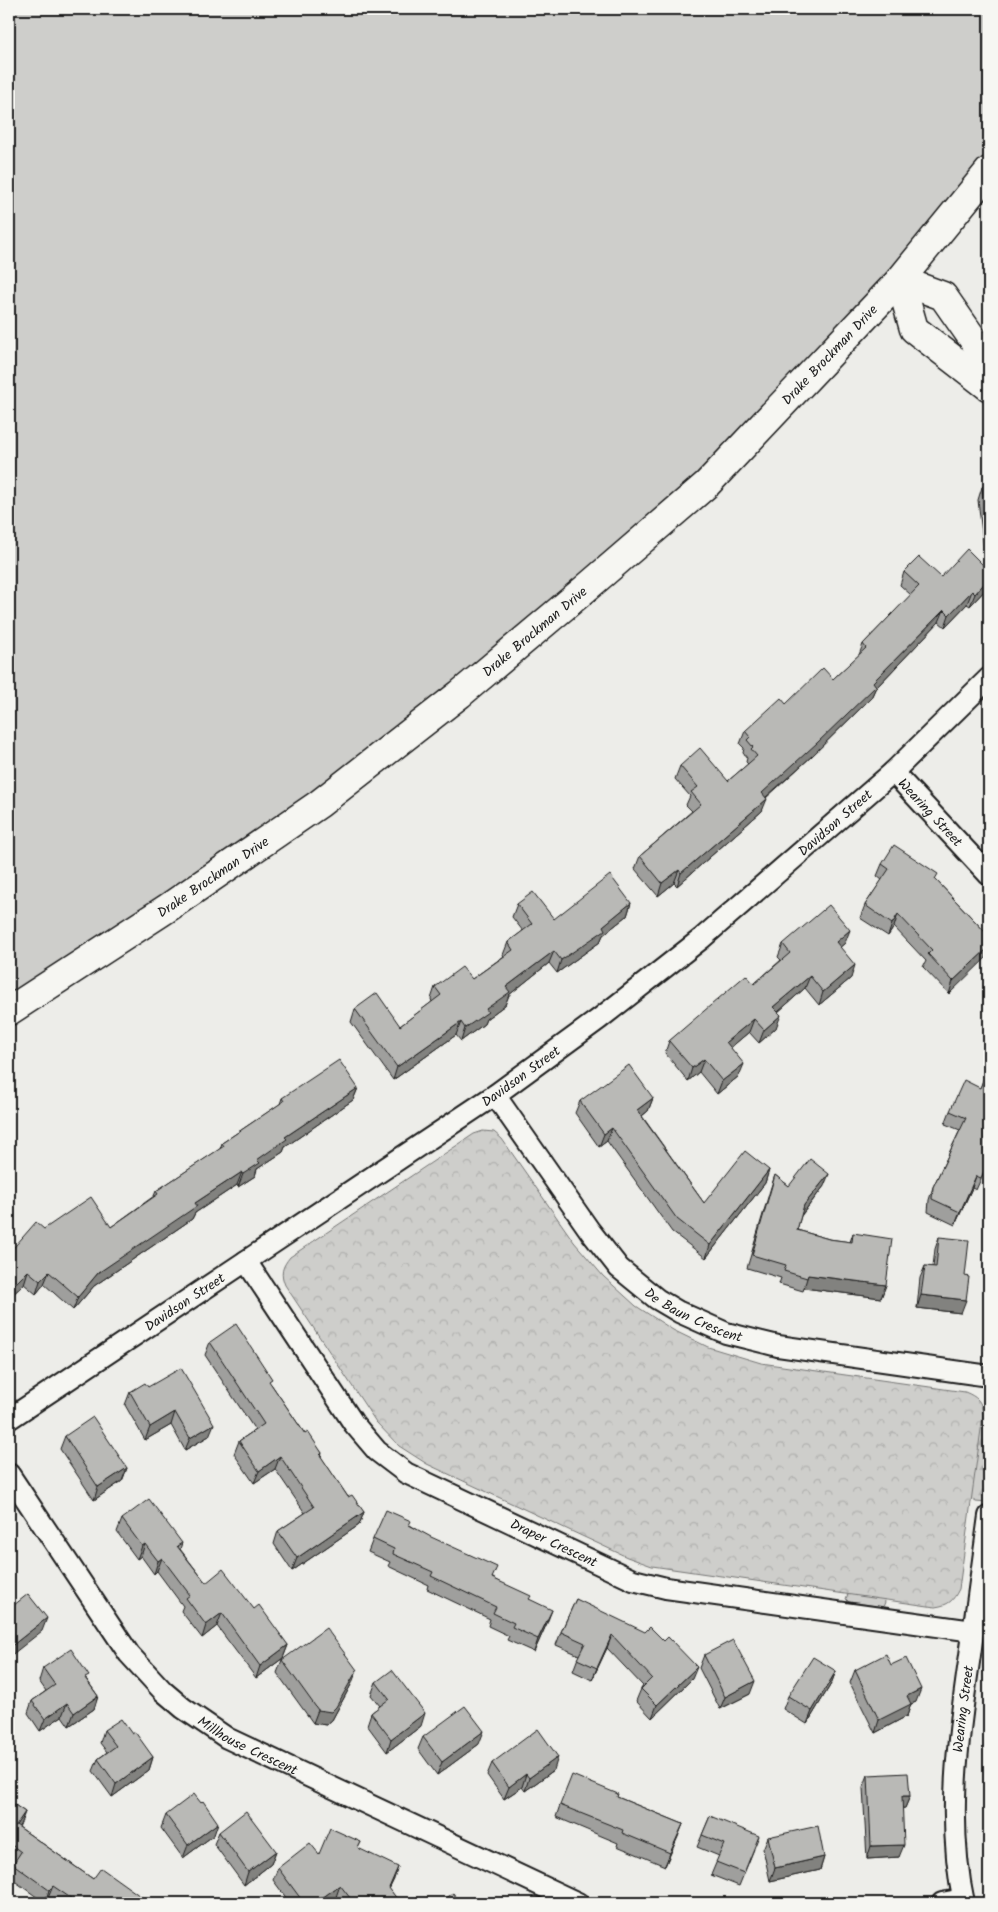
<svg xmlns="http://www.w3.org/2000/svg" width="998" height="1912" font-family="Kalam,sans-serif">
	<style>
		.green { fill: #cececb; stroke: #757574 }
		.forest { fill: url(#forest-firs); stroke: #757574 }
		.park { fill: url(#park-crowns); stroke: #757574 }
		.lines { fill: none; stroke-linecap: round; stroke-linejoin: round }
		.street-casing { stroke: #1c1c1c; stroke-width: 24 }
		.secondary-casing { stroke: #1c1c1c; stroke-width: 31 }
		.street { stroke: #f6f6f2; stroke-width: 20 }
		.secondary { stroke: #f6f6f2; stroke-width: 28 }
		.wall { fill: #9f9f9d; stroke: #1c1c1c }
		.shaded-wall { fill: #82827f; stroke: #1c1c1c }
		.building { fill: #b9b9b6; stroke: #1c1c1c }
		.labels { text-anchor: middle; stroke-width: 4; stroke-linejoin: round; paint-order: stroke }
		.street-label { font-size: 14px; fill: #1c1c1c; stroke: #f6f6f2 }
	</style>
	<defs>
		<pattern id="forest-firs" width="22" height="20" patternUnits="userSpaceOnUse" patternTransform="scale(1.25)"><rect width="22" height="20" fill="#cececb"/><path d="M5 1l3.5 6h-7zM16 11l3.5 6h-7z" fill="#b0b0ae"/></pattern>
		<pattern id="park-crowns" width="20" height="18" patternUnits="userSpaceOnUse" patternTransform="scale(1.25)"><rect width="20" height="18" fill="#cececb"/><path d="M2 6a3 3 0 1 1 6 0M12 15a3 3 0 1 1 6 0" fill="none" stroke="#b0b0ae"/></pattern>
	</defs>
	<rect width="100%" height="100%" fill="#edede9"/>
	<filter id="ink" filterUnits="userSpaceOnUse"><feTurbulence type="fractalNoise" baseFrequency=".02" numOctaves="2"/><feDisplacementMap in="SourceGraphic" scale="10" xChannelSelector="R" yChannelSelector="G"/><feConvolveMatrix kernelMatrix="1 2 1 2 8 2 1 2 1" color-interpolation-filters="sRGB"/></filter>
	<g filter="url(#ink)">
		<path class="green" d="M9,9H989V171L707,484L460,694L9,1014Z"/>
		<path class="forest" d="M956,1418L989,1429V1494L987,1503L976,1502L961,1492Z
			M852,1583L880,1584L885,1602L883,1607L849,1602L846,1599Z"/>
		<path class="park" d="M483,1131L494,1132L502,1139L574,1242L603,1276L636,1306L673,1330L708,1347L761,1363L965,1392C977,1397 982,1401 983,1415L959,1589C953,1601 949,1605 935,1607L652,1566L627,1557L427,1464L399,1446L376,1422L285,1285C280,1273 282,1267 290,1257L474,1134Z"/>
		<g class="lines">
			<defs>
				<g id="street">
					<path id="s1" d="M893,772L989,875"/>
					<path id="s2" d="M495,1095L590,1231L619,1268L657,1299L679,1312L726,1333L778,1346L989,1376"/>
					<path id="s3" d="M246,1261L354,1424L377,1451L406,1473L633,1580L666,1588L973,1631"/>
					<path id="s4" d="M9,1419L495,1095L599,1019L701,939L893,772L989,678"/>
					<path id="s5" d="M9,1474L129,1654L163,1691L183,1708L227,1738L578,1903"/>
					<path d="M942,1903L963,1899"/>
					<path id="s6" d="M964,1903C946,1821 958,1736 970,1655C976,1608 983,1562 989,1516"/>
				</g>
				<g id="secondary">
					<path d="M900,280L914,329L989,387"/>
					<path d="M900,280L943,296L989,362"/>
					<path id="s7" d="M9,1011L166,909L319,804L460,694L585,589L707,484L900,280L989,171"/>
				</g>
			</defs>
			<use href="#street" class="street-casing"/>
			<use href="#secondary" class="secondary-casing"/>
			<use href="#street" class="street"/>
			<use href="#secondary" class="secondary"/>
		</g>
		<path class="wall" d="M989,486V566H986L978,500L982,487Z
			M989,571V584L988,587L970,606L967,604L945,627L939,622L875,689L871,698L812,756L766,798L762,811L677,886L674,883L658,896L635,869L640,856L692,811L686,805L690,796L675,779L680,766L728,781L748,764L746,762L747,758L743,753L744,748L740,744L745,731L786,704L833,679L859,655L863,644L911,595L900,585L904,572L941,577Z
			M882,864L936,880L989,936L949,994L923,967L926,961L894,927L888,936L860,918L865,905L882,880L877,876Z
			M631,903L627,916L603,935L600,942L557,973L549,963L509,995L505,1005L486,1019L484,1024L461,1041L456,1035L393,1080L351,1022L355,1009L400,1026L432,1002L431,999L435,987L472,979L504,956L503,955L508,942L523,931L512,917L517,904L554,919Z
			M845,943L840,947L851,978L819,1005L805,988L778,1012L776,1028L759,1043L749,1032L731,1047L739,1076L717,1094L699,1072L688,1081L665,1053L669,1041L754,984L781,960L778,957L783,944Z
			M989,1046V1061L985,1060Z
			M989,1066V1154L987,1159L984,1172L976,1190L972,1188L955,1225L928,1212L929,1200L933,1187L960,1130L945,1124L950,1111L980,1088Z
			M358,1088L353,1100L285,1147L283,1152L257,1169L255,1176L238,1187L237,1185L195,1213L192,1219L94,1286L73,1310L44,1284L36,1294L24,1284L9,1298L44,1229L111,1227L154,1196L156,1191L220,1149L222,1143L280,1104L282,1098Z
			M653,1098L648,1111L642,1116L704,1203L769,1170L765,1183L706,1258L672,1232L607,1141L599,1147L575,1113L580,1101Z
			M775,1175L789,1186H824L801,1216L797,1230L829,1239L850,1242L853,1233L886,1285L881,1298L804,1288L803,1291L779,1284L781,1278L747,1268L771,1187Z
			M939,1237L961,1313L917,1308L920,1278L925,1266L933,1267L935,1249Z
			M210,1342L271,1384L305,1434L322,1453L321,1457L348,1497L364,1512L359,1525L292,1571L274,1544L278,1531L305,1513L275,1469L254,1483L234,1454L239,1441L255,1430L205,1355Z
			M148,1387L209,1436L185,1450L171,1425L145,1440L125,1405L130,1392Z
			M65,1436L127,1468L122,1481L94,1500L60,1449Z
			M122,1519L182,1543L180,1549L206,1583L254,1609L288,1645L283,1658L256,1678L217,1626L202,1638L181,1611L183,1606L157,1571L154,1574L141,1556L137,1559L117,1532Z
			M410,1525L493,1578L530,1600L547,1623L534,1652L507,1640L509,1636L488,1626L490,1619L427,1589L428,1585L388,1566L390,1562L368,1552L373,1539Z
			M576,1599L692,1679L652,1718L636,1701L641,1689L643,1686L607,1648L592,1680L573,1671L579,1655L556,1645L561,1632Z
			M704,1655L750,1694L720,1709L699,1668Z
			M282,1660L352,1683L332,1720L326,1725L313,1723L277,1673Z
			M891,1665L916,1702L911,1704L907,1716L875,1733L850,1683L855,1670Z
			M43,1668L87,1680L98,1696L94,1709L69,1726L62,1716L40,1731L28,1713L32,1701L46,1691L39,1681Z
			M836,1671L831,1684L807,1724L783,1709L788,1696Z
			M376,1682L421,1726L387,1752L367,1725L371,1713L380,1706L371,1695Z
			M104,1730L132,1734L153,1757L149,1770L112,1797L93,1771L98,1759L107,1752L100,1743Z
			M423,1737L479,1744L437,1775L418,1749Z
			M492,1763L554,1770L525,1791L522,1787L504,1799L487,1775Z
			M868,1775L910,1796L905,1808H902L899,1857L867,1859L863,1788Z
			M617,1797L683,1824L665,1866L617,1846L618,1843L556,1817L560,1805Z
			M9,1801L25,1812L19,1827L93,1879L150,1903H55L48,1898L45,1903L9,1877V1875L14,1862L9,1859Z
			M166,1815L214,1835L183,1858L161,1828Z
			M710,1816L754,1849L739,1886L711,1875L719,1856L697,1847Z
			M219,1832L276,1851L271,1864L244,1885L214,1844Z
			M768,1837L824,1857L820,1870L770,1881L763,1849Z
			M361,1842L358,1848L394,1879L389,1889L400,1903H340L336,1897L328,1903H290L273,1880L278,1868Z"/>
		<path class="shaded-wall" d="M989,556V566H986Z
			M989,578V584L988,587L970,606L975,594Z
			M972,591L967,604L945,627L949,615Z
			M944,610L939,622L875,689L871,698L812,756L757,805L762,793L873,682Z
			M767,799L762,811L677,886L681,873Z
			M679,870L674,883L658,896L662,883Z
			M631,903L627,916L603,935L600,942L557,973L561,960Z
			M898,914L894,927L888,936L892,924Z
			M850,930L845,943L831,955L836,942Z
			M989,947V955L949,994L953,981Z
			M554,951L549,963L509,995L505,1005L486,1019L484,1024L461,1041L465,1028L486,1009L506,987Z
			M855,965L851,978L819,1005L823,992Z
			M810,976L805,988L769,1020L773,1007Z
			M781,1015L776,1028L759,1043L764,1030Z
			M754,1019L749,1032L722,1055L726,1042Z
			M461,1022L456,1035L393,1080L397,1067Z
			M704,1059L699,1072L688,1081L692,1068Z
			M744,1064L739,1076L717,1094L722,1081Z
			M358,1088L353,1100L285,1147L283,1152L257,1169L255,1176L238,1187L243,1174L257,1160L285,1137Z
			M653,1098L648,1111L633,1123L637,1110Z
			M612,1128L607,1141L599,1147L604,1134Z
			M769,1170L765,1183L706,1258L710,1245Z
			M242,1172L237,1185L195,1213L192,1219L94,1286L73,1310L78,1297L98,1273L195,1203Z
			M829,1174L824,1186L799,1218L804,1205Z
			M976,1176L972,1188L955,1225L960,1212Z
			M28,1271L24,1284L9,1298V1290Z
			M49,1272L44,1284L36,1294L40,1281Z
			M808,1275L886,1285L881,1298L804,1288Z
			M921,1295L966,1300L961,1313L917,1308Z
			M175,1412L171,1425L145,1440L150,1427Z
			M214,1424L209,1436L185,1450L190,1438Z
			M280,1456L275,1469L254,1483L259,1471Z
			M127,1468L122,1481L94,1500L98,1487Z
			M364,1512L359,1525L292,1571L297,1558Z
			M145,1544L141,1556L137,1559L142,1546Z
			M162,1558L157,1571L154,1574L158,1561Z
			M552,1610L547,1623L534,1652L538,1639Z
			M222,1613L217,1626L202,1638L206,1625Z
			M47,1618L42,1631L9,1657V1648Z
			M612,1635L607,1648L592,1680L597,1668Z
			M288,1645L283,1658L256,1678L260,1666Z
			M697,1667L692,1679L652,1718L657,1705Z
			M357,1670L352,1683L332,1720L326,1725L313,1723L318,1710Z
			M836,1671L831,1684L807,1724L812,1711Z
			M755,1681L750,1694L720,1709L725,1697Z
			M921,1689L916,1702L911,1704L907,1716L875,1733L879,1720L907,1696Z
			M98,1696L94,1709L69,1726L74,1713Z
			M67,1703L62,1716L40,1731L45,1719Z
			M425,1713L421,1726L387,1752L391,1739Z
			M484,1731L479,1744L437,1775L442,1762Z
			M153,1757L149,1770L112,1797L116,1784Z
			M558,1757L554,1770L525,1791L529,1778Z
			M526,1774L522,1787L504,1799L509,1787Z
			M902,1796H910L905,1808L897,1809Z
			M25,1812L20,1825L12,1838L16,1825Z
			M218,1823L214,1835L183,1858L188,1845Z
			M683,1824L678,1837L665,1866L670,1853Z
			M904,1845L899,1857L867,1859L871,1846Z
			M276,1851L271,1864L244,1885L248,1872Z
			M824,1857L820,1870L770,1881L775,1868Z
			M398,1867L394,1879L384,1900L389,1888Z
			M340,1885L336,1897L328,1903H315Z
			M53,1886L48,1898L45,1903L49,1890Z"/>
		<path class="building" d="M989,486V545L982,487Z
			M967,549L989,571V578L975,594L972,591L949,615L944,610L873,682L876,686L817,743L762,793L767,799L681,873L679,870L662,883L640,856L701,804L691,792L698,787L680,766L700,748L728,781L757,756L751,749L753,747L747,740L750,737L745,731L781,698L786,704L823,668L833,679L866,648L863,644L919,586L904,572L919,557L941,577Z
			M894,845L938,874L935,879L989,936V947L953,981L928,954L932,950L898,914L892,924L865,905L889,869L882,864Z
			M610,875L631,903L603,926L605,930L561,960L554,951L506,987L510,992L486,1009L488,1012L465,1028L461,1022L397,1067L355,1009L377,993L400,1026L441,995L435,987L462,967L472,979L513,950L508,942L532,924L517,904L533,892L554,919Z
			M829,905L850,930L836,942L855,965L823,992L810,976L773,1007L781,1015L764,1030L754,1019L726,1042L744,1064L722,1081L704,1059L692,1068L669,1041L746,975L754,984L790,953L783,944Z
			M339,1060L358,1088L285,1137L287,1139L257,1160L260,1163L243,1174L242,1172L195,1203L197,1206L98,1273L78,1297L49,1272L40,1281L28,1271L9,1290V1253L36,1222L44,1229L91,1197L111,1227L158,1194L156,1191L224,1146L222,1143L284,1101L282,1098Z
			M629,1065L653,1098L637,1110L704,1203L745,1151L769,1170L710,1245L677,1219L612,1128L604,1134L580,1101Z
			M989,1066V1152L986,1158L989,1160L981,1178L976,1176L960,1212L932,1199L933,1187L966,1118L950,1111L964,1080L980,1088Z
			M810,1159L829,1174L804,1205L797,1230L829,1239L852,1242L853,1233L892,1239L886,1285L808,1275L807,1278L784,1271L786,1265L752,1255L775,1175L789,1186Z
			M939,1237L969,1240L965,1276L969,1277L966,1300L921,1295L925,1266L936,1267Z
			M236,1324L272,1379L269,1381L305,1434L308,1432L322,1453L320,1455L348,1497L352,1495L364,1512L297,1558L278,1531L314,1507L280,1456L259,1471L239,1441L264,1424L210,1342Z
			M181,1368L214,1424L190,1438L175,1412L150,1427L130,1392L145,1383L148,1387Z
			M93,1417L127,1468L98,1487L65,1436Z
			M149,1499L182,1543L177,1546L206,1583L223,1569L254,1609L259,1605L288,1645L260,1666L222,1613L206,1625L186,1598L190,1595L162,1558L158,1561L145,1544L142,1546L122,1519Z
			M386,1510L411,1521L409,1525L431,1537L497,1567L492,1578L531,1596L529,1599L552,1610L538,1639L512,1627L514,1623L493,1613L496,1607L431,1576L433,1572L393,1554L394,1549L373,1539Z
			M28,1594L47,1618L9,1648V1609Z
			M576,1599L645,1632L650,1627L664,1641L668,1637L697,1667L657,1705L641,1689L652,1678L612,1635L597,1668L577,1659L585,1643L561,1632Z
			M326,1628L357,1670L336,1707L331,1712L318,1710L282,1660Z
			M733,1640L755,1681L725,1697L704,1655Z
			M71,1649L89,1676L85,1678L98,1696L74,1713L67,1703L45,1719L32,1701L55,1685L43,1668Z
			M886,1654L891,1665L906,1658L921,1689L907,1696L911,1704L879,1720L855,1670Z
			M813,1657L836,1671L812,1711L788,1696Z
			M392,1670L425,1713L391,1739L371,1713L389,1699L376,1682Z
			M465,1706L484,1731L442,1762L423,1737Z
			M121,1719L132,1734L135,1732L153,1757L116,1784L98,1759L116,1746L104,1730Z
			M538,1729L558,1757L529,1778L526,1774L509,1787L492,1763Z
			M908,1773L910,1796H902L904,1845L871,1846L868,1775Z
			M572,1775L618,1794L617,1797L683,1824L670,1853L622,1833L623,1830L560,1805Z
			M194,1794L201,1803L203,1801L218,1823L188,1845L166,1815Z
			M9,1801L25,1812L16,1825L93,1879L101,1868L150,1903H78L53,1886L49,1890L13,1864L21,1852L9,1843Z
			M246,1811L276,1851L248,1872L219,1832Z
			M710,1816L759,1836L744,1873L716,1862L724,1844L702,1835Z
			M818,1826L824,1857L775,1868L768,1837Z
			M330,1828L361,1842L358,1848L398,1867L389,1888L400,1903H354L340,1885L315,1903H304L278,1868L310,1843L319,1854Z
			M453,1893L461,1903H440Z"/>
	</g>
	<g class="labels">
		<g class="street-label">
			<text dy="5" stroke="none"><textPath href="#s7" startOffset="1054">Drake Brockman Drive</textPath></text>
			<text dy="5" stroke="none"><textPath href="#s7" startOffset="649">Drake Brockman Drive</textPath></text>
			<text dy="5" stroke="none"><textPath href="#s1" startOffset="55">Wearing Street</textPath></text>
			<text dy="5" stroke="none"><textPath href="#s4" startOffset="1020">Davidson Street</textPath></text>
			<text dy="5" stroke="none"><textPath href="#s7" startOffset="244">Drake Brockman Drive</textPath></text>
			<text dy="5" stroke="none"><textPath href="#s4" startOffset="616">Davidson Street</textPath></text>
			<text dy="5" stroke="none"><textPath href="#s4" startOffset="211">Davidson Street</textPath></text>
			<text dy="5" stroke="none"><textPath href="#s2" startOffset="302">De Baun Crescent</textPath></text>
			<text dy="5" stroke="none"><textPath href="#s3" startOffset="431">Draper Crescent</textPath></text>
			<text dy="5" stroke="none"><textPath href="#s6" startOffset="195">Wearing Street</textPath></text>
			<text dy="5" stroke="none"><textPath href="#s5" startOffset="368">Millhouse Crescent</textPath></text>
		</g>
	</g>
	<rect width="998" height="1912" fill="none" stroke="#f6f6f2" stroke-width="30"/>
	<rect x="15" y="15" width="968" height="1882" fill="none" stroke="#1c1c1c" stroke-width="2" filter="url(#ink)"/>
</svg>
